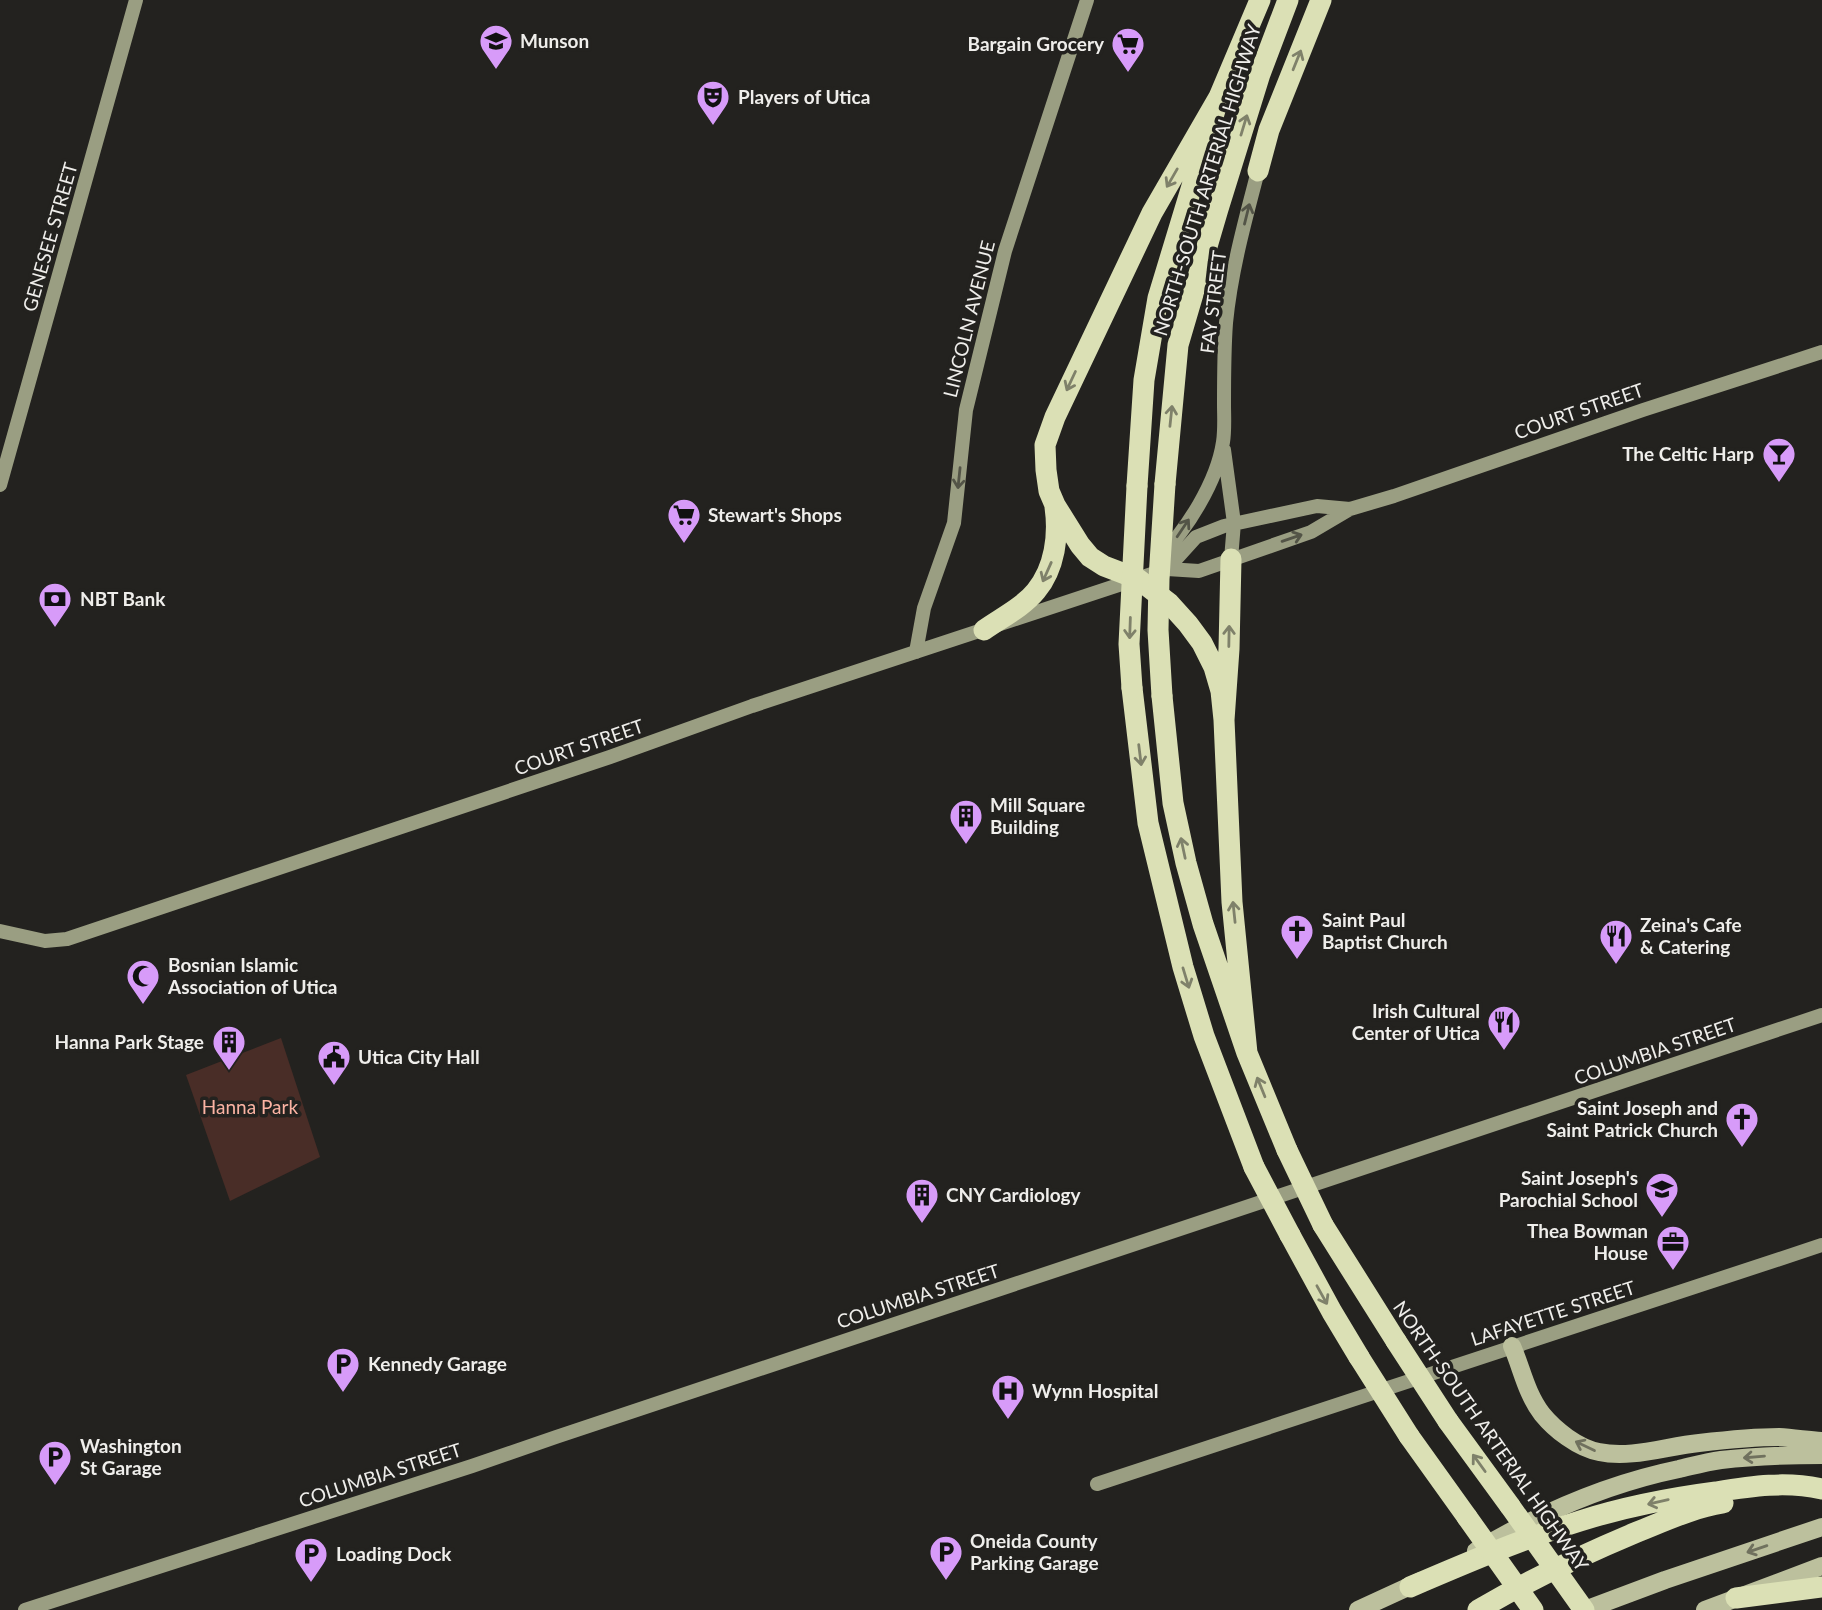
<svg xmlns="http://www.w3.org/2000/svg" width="1822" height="1610" font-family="Lato,sans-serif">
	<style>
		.green { fill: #492d27 }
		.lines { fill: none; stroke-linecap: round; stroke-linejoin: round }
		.secondary { stroke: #9a9e82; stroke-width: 14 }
		.primary { stroke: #bcc09d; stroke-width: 18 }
		.highway { stroke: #dbe0b5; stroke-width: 21 }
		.highway-bridge { stroke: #dbe0b5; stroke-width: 21 }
		.oneway { stroke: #7f816a }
		.oneway2 { stroke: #535447 }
		.oneway3 { stroke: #70715e }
		.labels { text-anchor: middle; stroke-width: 7; stroke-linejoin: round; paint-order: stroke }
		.poi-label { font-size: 19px; font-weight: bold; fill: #efeeeb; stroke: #23221f; text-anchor: start }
		.street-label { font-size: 19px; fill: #efeeeb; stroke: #23221f }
		.park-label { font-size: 19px; fill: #fbb3a3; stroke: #23221f }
	</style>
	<rect width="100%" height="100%" fill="#23221f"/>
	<path class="green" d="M281,1038L320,1157L230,1201L186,1075Z"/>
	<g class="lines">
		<path class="secondary" d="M1224,450L1234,523L1231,559
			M0,485L136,0
			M1159,558C1187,529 1217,482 1223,442C1225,430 1224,416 1224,404C1224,377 1224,350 1226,323C1231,271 1245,221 1258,171
			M1167,569L1196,537L1224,526L1317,506L1350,509
			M916,652L924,608L954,523L966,410L1005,251L1087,0
			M0,931L45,941L67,939L610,757L752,706L1167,569L1199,571L1311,532L1350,509L1394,496L1643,410L1822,352
			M1097,1484L1822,1245
			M25,1610L472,1466L556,1437L1822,1015"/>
		<path class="primary" d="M1512,1346C1522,1369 1526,1393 1542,1414C1555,1430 1578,1448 1599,1452C1631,1459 1667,1446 1699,1443C1725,1440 1753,1437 1779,1437C1794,1438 1808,1440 1822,1441
			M1476,1551C1540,1513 1606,1484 1679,1469C1692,1466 1706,1462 1721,1460C1754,1456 1788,1455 1822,1455
			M1358,1610L1421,1581
			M1585,1610L1665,1580L1822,1527
			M1705,1610L1822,1566"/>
		<path class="highway" d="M1219,97L1152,213L1055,417L1045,445L1046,470L1049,491L1055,505L1080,545L1090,557L1104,566L1138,579L1169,603L1188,624L1202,643L1214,667L1221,691L1224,720
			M1258,171L1269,130L1321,0
			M1165,484L1178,345L1218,209L1260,74L1288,0
			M1137,486L1144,380L1158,298L1219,97L1260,0
			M1231,559L1229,649L1224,720L1232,902L1247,1053
			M984,630C1001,618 1023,607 1036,591C1055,568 1059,535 1055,507
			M1132,688L1148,823L1183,967L1204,1036L1254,1167
			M1162,696L1173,803L1186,863L1203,924L1247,1053L1287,1150
			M1323,1225L1396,1341
			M1290,1235L1332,1312L1359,1357
			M1448,1421L1510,1506
			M1409,1436L1467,1517
			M1410,1587C1466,1563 1522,1539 1580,1521C1624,1507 1670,1498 1716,1492C1752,1486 1786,1481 1822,1489
			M1736,1598L1822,1587
			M1478,1610C1529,1580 1582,1555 1637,1532C1665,1521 1692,1508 1723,1503"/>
		<path class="highway-bridge" d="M1132,688L1129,644L1137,486
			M1162,696L1158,630L1159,579L1165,484
			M1287,1150L1323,1225
			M1254,1167L1290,1235
			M1396,1341L1448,1421
			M1359,1357L1409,1436
			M1510,1506L1584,1610
			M1467,1517L1533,1610"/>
	</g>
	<defs><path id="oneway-shaft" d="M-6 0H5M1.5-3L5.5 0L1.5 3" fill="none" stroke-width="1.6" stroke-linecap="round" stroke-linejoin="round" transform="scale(1.75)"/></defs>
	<g class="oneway">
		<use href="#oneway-shaft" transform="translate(1297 60) rotate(-68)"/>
		<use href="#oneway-shaft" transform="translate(1244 125) rotate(-73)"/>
		<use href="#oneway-shaft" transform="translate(1172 178) rotate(120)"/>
		<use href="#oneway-shaft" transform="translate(1071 381) rotate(115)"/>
		<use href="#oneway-shaft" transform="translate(1171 416) rotate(-84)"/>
		<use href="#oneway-shaft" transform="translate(1047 572) rotate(114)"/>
		<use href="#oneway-shaft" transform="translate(1130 628) rotate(92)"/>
		<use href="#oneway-shaft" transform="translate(1229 636) rotate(-89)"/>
		<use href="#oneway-shaft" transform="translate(1140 755) rotate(83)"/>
		<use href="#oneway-shaft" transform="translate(1183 848) rotate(-102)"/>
		<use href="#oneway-shaft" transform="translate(1234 912) rotate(-96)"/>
		<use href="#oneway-shaft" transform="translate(1186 978) rotate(73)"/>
		<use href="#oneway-shaft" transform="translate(1261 1087) rotate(-112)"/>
		<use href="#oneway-shaft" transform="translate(1322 1295) rotate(61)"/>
		<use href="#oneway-shaft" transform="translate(1479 1463) rotate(-126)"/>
		<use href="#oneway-shaft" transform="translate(1658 1502) rotate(167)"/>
	</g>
	<g class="oneway2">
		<use href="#oneway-shaft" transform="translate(1247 214) rotate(-76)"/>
		<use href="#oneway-shaft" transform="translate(959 478) rotate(96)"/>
		<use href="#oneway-shaft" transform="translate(1183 528) rotate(-56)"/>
		<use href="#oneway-shaft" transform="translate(1292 538) rotate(-19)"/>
	</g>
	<g class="oneway3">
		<use href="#oneway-shaft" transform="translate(1585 1446) rotate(-154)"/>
		<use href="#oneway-shaft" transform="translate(1754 1457) rotate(175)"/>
		<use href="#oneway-shaft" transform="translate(1757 1549) rotate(161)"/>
	</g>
	<defs>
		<symbol id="university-pin" viewBox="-11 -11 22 30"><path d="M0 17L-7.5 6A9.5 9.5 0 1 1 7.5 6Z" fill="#d79bf9" stroke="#23221f"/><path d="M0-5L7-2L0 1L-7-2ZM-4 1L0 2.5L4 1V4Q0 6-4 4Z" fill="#111"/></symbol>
		<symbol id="supermarket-pin" viewBox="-11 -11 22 30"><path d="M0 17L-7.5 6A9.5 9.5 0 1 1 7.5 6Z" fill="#d79bf9" stroke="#23221f"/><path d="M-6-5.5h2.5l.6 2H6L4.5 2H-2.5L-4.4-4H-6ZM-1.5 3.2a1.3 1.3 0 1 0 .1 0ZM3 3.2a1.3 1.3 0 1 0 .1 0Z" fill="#111"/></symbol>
		<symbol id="theatre-pin" viewBox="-11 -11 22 30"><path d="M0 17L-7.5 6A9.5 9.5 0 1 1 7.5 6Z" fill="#d79bf9" stroke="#23221f"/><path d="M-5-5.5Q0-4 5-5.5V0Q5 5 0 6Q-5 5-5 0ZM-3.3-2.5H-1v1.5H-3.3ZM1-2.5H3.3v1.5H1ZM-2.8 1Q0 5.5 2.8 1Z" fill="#111"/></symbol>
		<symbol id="bar-pin" viewBox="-11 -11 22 30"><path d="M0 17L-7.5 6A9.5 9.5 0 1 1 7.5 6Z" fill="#d79bf9" stroke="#23221f"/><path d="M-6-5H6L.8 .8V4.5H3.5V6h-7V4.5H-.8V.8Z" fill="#111"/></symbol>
		<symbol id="bank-pin" viewBox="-11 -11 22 30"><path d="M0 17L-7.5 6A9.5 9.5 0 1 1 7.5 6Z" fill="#d79bf9" stroke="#23221f"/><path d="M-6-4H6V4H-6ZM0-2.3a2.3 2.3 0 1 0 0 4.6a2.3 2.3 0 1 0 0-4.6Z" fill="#111"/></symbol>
		<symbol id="building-pin" viewBox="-11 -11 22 30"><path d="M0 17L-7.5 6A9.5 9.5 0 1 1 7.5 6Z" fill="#d79bf9" stroke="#23221f"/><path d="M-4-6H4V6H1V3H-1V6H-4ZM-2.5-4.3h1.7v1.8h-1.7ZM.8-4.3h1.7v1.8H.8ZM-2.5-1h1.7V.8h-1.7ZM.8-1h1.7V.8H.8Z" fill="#111"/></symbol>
		<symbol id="church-pin" viewBox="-11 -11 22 30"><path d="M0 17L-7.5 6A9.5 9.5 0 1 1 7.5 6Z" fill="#d79bf9" stroke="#23221f"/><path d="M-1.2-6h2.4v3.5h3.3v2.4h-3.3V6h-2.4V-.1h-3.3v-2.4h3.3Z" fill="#111"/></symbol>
		<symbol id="restaurant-pin" viewBox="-11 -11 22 30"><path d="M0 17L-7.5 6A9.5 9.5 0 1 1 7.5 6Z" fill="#d79bf9" stroke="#23221f"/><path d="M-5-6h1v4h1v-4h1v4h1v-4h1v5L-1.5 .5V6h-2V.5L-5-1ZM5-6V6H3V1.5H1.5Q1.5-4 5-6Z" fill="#111"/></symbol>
		<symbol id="mosque-pin" viewBox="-11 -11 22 30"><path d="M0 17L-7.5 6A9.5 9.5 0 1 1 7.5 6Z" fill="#d79bf9" stroke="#23221f"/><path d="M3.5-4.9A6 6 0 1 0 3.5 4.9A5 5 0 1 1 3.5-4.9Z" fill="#111"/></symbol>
		<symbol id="civic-pin" viewBox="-11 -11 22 30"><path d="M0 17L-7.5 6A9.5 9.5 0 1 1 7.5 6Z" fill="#d79bf9" stroke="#23221f"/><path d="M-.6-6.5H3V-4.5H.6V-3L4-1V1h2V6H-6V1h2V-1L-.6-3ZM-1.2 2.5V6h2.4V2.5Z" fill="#111"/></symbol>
		<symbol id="school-pin" viewBox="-11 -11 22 30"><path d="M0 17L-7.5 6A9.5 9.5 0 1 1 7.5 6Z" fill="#d79bf9" stroke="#23221f"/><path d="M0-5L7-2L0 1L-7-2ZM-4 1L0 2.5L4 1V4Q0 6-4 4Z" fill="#111"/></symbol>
		<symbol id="office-pin" viewBox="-11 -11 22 30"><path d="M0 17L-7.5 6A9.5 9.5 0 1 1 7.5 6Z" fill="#d79bf9" stroke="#23221f"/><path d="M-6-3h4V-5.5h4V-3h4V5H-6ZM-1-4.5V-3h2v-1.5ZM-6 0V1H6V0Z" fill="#111"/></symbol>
		<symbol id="parking-pin" viewBox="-11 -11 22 30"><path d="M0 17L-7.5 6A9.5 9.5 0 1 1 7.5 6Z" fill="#d79bf9" stroke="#23221f"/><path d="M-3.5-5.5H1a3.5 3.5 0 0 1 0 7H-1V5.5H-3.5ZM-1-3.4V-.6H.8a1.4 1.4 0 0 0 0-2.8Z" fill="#111"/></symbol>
		<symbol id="hospital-pin" viewBox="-11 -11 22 30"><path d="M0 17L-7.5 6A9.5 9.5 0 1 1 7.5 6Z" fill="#d79bf9" stroke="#23221f"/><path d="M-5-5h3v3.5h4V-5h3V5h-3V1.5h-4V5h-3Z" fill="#111"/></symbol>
	</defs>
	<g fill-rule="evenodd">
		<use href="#university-pin" x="477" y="22" width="38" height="52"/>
		<use href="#supermarket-pin" x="1109" y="25" width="38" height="52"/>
		<use href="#theatre-pin" x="694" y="78" width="38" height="52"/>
		<use href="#bar-pin" x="1760" y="435" width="38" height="52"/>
		<use href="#supermarket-pin" x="665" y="496" width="38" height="52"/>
		<use href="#bank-pin" x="36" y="580" width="38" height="52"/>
		<use href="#building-pin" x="947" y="797" width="38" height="52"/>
		<use href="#church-pin" x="1278" y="912" width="38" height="52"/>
		<use href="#restaurant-pin" x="1597" y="917" width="38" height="52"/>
		<use href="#mosque-pin" x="124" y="957" width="38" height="52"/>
		<use href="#restaurant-pin" x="1485" y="1003" width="38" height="52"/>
		<use href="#building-pin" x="210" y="1023" width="38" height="52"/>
		<use href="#civic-pin" x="315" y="1038" width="38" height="52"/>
		<use href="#church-pin" x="1723" y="1100" width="38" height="52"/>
		<use href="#school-pin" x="1643" y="1170" width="38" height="52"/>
		<use href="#building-pin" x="903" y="1176" width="38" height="52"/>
		<use href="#office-pin" x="1654" y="1223" width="38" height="52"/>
		<use href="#parking-pin" x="324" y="1345" width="38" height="52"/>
		<use href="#hospital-pin" x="989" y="1372" width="38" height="52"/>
		<use href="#parking-pin" x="36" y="1438" width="38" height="52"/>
		<use href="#parking-pin" x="927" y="1533" width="38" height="52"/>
		<use href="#parking-pin" x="292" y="1535" width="38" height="52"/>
	</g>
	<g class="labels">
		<g class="poi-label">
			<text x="520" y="48">Munson</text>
			<text x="1104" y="51" text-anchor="end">Bargain Grocery</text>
			<text x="738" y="104">Players of Utica</text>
			<text x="1754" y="461" text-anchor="end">The Celtic Harp</text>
			<text x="708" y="522">Stewart's Shops</text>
			<text x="80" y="606">NBT Bank</text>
			<text x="990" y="812">Mill Square<tspan x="990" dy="22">Building</tspan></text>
			<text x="1322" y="927">Saint Paul<tspan x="1322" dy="22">Baptist Church</tspan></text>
			<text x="1640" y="932">Zeina's Cafe<tspan x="1640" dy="22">&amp; Catering</tspan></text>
			<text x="168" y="972">Bosnian Islamic<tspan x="168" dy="22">Association of Utica</tspan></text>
			<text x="1480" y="1018" text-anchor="end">Irish Cultural<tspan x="1480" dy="22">Center of Utica</tspan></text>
			<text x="204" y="1049" text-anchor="end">Hanna Park Stage</text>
			<text x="358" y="1064">Utica City Hall</text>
			<text x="1718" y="1115" text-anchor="end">Saint Joseph and<tspan x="1718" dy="22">Saint Patrick Church</tspan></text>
			<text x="1638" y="1185" text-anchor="end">Saint Joseph's<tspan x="1638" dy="22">Parochial School</tspan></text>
			<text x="946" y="1202">CNY Cardiology</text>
			<text x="1648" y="1238" text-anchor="end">Thea Bowman<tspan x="1648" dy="22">House</tspan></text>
			<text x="368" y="1371">Kennedy Garage</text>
			<text x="1032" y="1398">Wynn Hospital</text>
			<text x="80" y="1453">Washington<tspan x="80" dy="22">St Garage</tspan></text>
			<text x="970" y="1548">Oneida County<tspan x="970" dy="22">Parking Garage</tspan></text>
			<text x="336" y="1561">Loading Dock</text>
		</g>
		<g class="street-label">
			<text transform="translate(1207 180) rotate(-73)" y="7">NORTH-SOUTH ARTERIAL HIGHWAY</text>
			<text transform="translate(50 237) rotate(-74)" y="7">GENESEE STREET</text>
			<text transform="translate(1213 302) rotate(-83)" y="7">FAY STREET</text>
			<text transform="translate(969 319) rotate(-76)" y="7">LINCOLN AVENUE</text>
			<text transform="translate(1579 411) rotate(-19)" y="7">COURT STREET</text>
			<text transform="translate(579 747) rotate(-19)" y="7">COURT STREET</text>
			<text transform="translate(1655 1051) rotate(-19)" y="7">COLUMBIA STREET</text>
			<text transform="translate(918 1296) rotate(-18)" y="7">COLUMBIA STREET</text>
			<text transform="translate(1553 1313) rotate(-18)" y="7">LAFAYETTE STREET</text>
			<text transform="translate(1491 1436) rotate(55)" y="7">NORTH-SOUTH ARTERIAL HIGHWAY</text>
			<text transform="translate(380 1475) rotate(-18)" y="7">COLUMBIA STREET</text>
		</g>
		<g class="park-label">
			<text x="250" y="1114">Hanna Park</text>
		</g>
	</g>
</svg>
